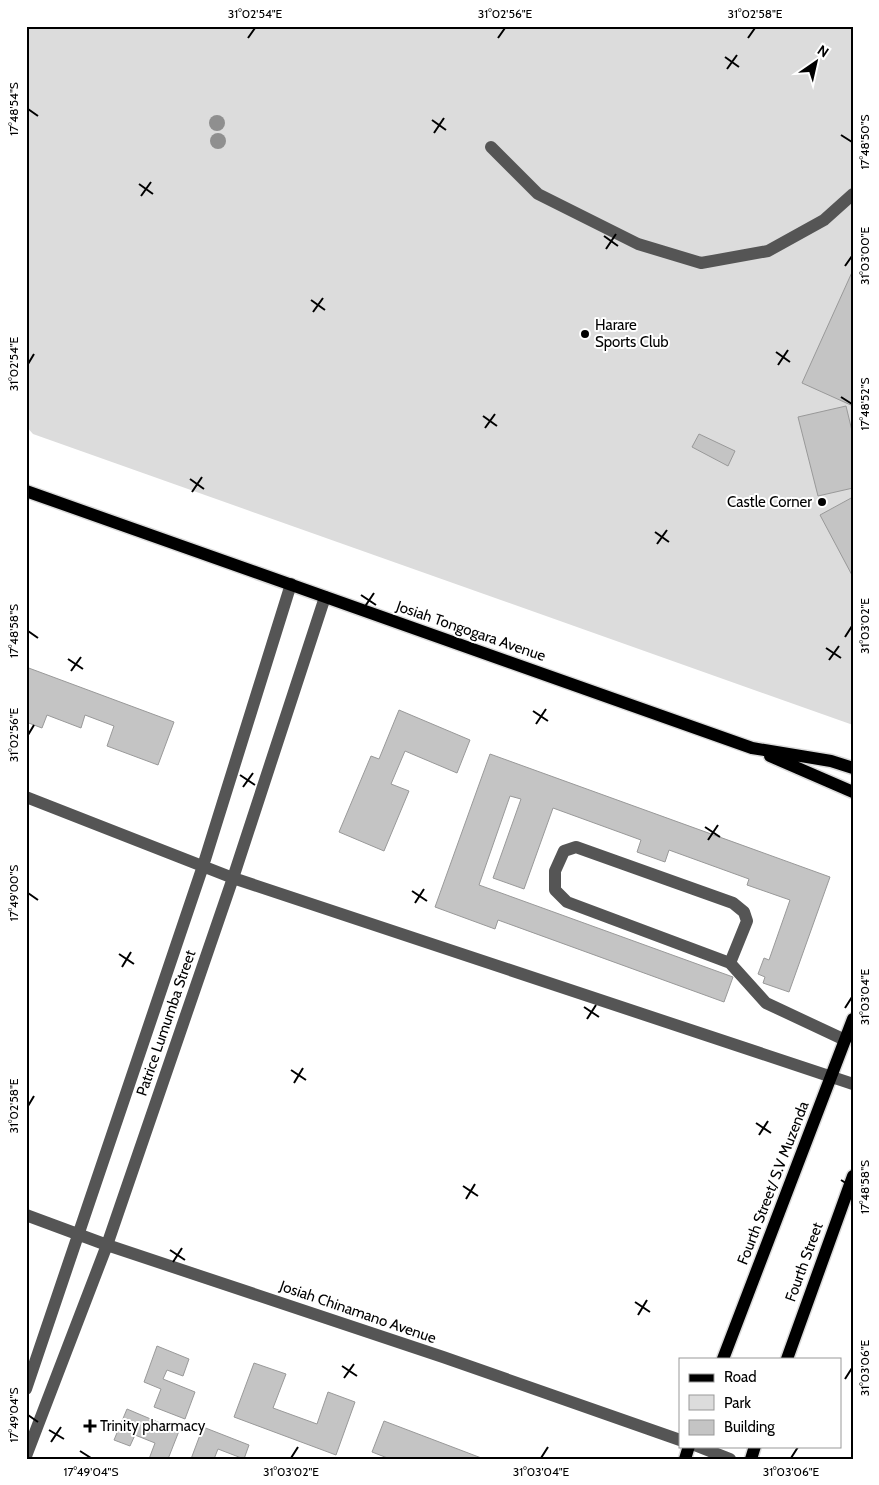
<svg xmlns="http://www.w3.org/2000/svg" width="879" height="1485" font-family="Cabin,sans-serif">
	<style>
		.green { fill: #dcdcdc }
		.building { fill: #c4c4c4; stroke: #999 }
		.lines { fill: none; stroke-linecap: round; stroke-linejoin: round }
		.major-casing { stroke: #dbdbdb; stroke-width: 15 }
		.minor { stroke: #555; stroke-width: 12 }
		.major { stroke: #000; stroke-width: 12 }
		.tree { fill: #8f8f8f }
		.ticks { fill: none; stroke: #000; stroke-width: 2 }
		.poi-dot { fill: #000; stroke: #fff; stroke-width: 2 }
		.labels { text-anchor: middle; stroke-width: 4; stroke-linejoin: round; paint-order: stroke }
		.poi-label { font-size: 15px; fill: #000; stroke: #fff; text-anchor: start }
		.street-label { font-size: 15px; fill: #000; stroke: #fff }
		.neatline { fill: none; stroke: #000; stroke-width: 2 }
		.ticks-label { font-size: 12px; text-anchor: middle; fill: #000 }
	</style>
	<rect width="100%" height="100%" fill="#fff"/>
	<path class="green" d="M26,26H853V725L33,434L26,426Z"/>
	<path class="building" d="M853,270V406L802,383Z
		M846,406L853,435V488L818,496L798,417Z
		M699,434L735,451L728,466L692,447Z
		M853,497V577L820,515Z
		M26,667L174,722L158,765L107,746L114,726L85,715L81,728L47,715L42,728L26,722Z
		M399,710L470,740L457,773L405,751L391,784L409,791L384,851L339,832L371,756L379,759Z
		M490,754L830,877L789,992L763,983L765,977L758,974L764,958L769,960L790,900L747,885L749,879L669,850L665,862L637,852L641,840L553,808L524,889L493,878L521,799L510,796L479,885L733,977L724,1002L498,920L495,929L435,907Z
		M157,1346L189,1359L183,1376L167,1370L163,1379L195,1392L185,1419L154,1407L161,1389L144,1382Z
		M254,1363L286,1374L273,1408L317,1424L328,1392L355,1402L336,1455L234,1417Z
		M127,1409L179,1431L168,1459H149L155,1443L135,1435L130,1446L114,1440Z
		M384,1421L484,1459H390L372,1452Z
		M203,1427L249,1445L244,1459L218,1449L214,1459H191Z"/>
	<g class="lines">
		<defs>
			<path id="major" d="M26,491L752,748L831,761L853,768
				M770,756L853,792
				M723,1359L853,1019
				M787,1359L853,1176
				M685,1459L689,1446
				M751,1459L755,1446"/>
		</defs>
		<use href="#major" class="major-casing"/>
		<path class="minor" d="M491,147L538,194L638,244L701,263L768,251L824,220L853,194
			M26,797L233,878L853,1084
			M730,963L747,921L744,912L733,903L576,847L564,851L555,871V890L567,902L730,963L766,1003L845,1040
			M26,1215L107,1245L443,1357L680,1440
			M26,1389L203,866L291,584
			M697,1446L730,1459
			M26,1456L107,1245L233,878L325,597"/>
		<use href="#major" class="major"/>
	</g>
	<g class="tree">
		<circle cx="217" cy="123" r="8"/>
		<circle cx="218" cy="141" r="8"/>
	</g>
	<path class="ticks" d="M248,38L255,28M498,38L505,28M748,38L755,28M725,57L739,67M727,69L737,55M28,109L38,116M432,120L446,130M434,133L444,118M841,135L852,142M139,184L153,194M141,196L151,182M604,236L618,246M606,249L616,234M845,266L852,256M311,300L325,310M313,312L323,298M776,352L790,362M28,364L34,354M778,365L788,350M841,397L852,404M483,416L497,426M485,428L495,414M190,479L204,489M192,492L202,477M655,532L669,542M657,544L667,530M361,595L376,605M364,608L374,593M28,631L38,638M845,637L852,626M826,648L841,658M68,659L83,669M829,660L839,646M71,671L81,657M533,711L548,721M536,724L546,709M28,735L34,725M240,775L255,785M243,787L253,773M705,827L720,837M708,840L718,825M412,891L427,901M28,893L38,900M415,903L424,889M119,954L134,964M122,967L131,952M584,1007L599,1017M845,1008L852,997M587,1019L596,1005M291,1070L306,1080M294,1083L303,1068M28,1106L34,1096M756,1123L771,1133M759,1135L768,1121M841,1180L852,1187M463,1186L478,1196M466,1199L475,1184M170,1250L185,1260M173,1262L182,1248M635,1302L650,1312M638,1315L647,1300M342,1366L357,1376M344,1378L354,1364M845,1379L852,1368M28,1415L38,1422M49,1430L64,1439M51,1442L61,1427M80,1451L91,1458M291,1458L298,1447M541,1458L548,1447M791,1458L798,1447"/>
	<g class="poi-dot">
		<circle cx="585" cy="334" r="5"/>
		<circle cx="822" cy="502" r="5"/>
		<path d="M87.5 1418.5h5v5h5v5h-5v5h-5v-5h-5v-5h5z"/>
	</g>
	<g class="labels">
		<g class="poi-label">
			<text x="595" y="330">Harare<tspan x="595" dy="17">Sports Club</tspan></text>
			<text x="812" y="507" text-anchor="end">Castle Corner</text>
			<text x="100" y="1431">Trinity pharmacy</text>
		</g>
		<g class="street-label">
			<text transform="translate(471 631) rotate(19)" y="5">Josiah Tongogara Avenue</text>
			<text transform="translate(166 1023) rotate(-71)" y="5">Patrice Lumumba Street</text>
			<text transform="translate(773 1183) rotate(-69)" y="5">Fourth Street/ S.V Muzenda</text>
			<text transform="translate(804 1262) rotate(-70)" y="5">Fourth Street</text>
			<text transform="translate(358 1312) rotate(19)" y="5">Josiah Chinamano Avenue</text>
		</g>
	</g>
	<rect width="879" height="1485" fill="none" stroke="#ffffff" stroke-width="55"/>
	<rect x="679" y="1358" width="162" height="90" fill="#ffffff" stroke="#999999"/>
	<rect x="689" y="1374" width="25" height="8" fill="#000000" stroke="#999999"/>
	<text x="724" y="1382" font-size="15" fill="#000000">Road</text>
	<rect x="689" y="1395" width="25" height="15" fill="#dcdcdc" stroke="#999999"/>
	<text x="724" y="1408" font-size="15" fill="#000000">Park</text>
	<rect x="689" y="1420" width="25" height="15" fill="#c4c4c4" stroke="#999999"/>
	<text x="724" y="1432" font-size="15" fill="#000000">Building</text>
	<g transform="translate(816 62) rotate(34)" stroke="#ffffff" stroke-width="4" paint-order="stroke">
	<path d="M0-4L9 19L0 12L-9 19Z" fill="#000000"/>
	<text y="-8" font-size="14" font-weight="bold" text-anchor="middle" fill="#000000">N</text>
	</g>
	<rect x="28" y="28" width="824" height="1430" class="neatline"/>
	<g class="ticks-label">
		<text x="255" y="18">31°02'54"E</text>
		<text x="505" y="18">31°02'56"E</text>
		<text x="755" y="18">31°02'58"E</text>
		<text transform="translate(14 109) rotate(-90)" y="4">17°48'54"S</text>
		<text transform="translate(865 142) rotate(-90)" y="4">17°48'50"S</text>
		<text transform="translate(865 256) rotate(-90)" y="4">31°03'00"E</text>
		<text transform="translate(14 364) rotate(-90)" y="4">31°02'54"E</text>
		<text transform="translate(865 404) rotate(-90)" y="4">17°48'52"S</text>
		<text transform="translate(865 626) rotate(-90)" y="4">31°03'02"E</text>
		<text transform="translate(14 631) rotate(-90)" y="4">17°48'58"S</text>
		<text transform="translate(14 735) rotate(-90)" y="4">31°02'56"E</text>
		<text transform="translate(14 893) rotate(-90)" y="4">17°49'00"S</text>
		<text transform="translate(865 997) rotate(-90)" y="4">31°03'04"E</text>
		<text transform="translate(14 1106) rotate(-90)" y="4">31°02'58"E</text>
		<text transform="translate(865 1187) rotate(-90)" y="4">17°48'58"S</text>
		<text transform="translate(865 1368) rotate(-90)" y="4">31°03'06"E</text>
		<text transform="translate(14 1415) rotate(-90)" y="4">17°49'04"S</text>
		<text x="91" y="1476">17°49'04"S</text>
		<text x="291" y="1476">31°03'02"E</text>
		<text x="541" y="1476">31°03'04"E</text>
		<text x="791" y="1476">31°03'06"E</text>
	</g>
</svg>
